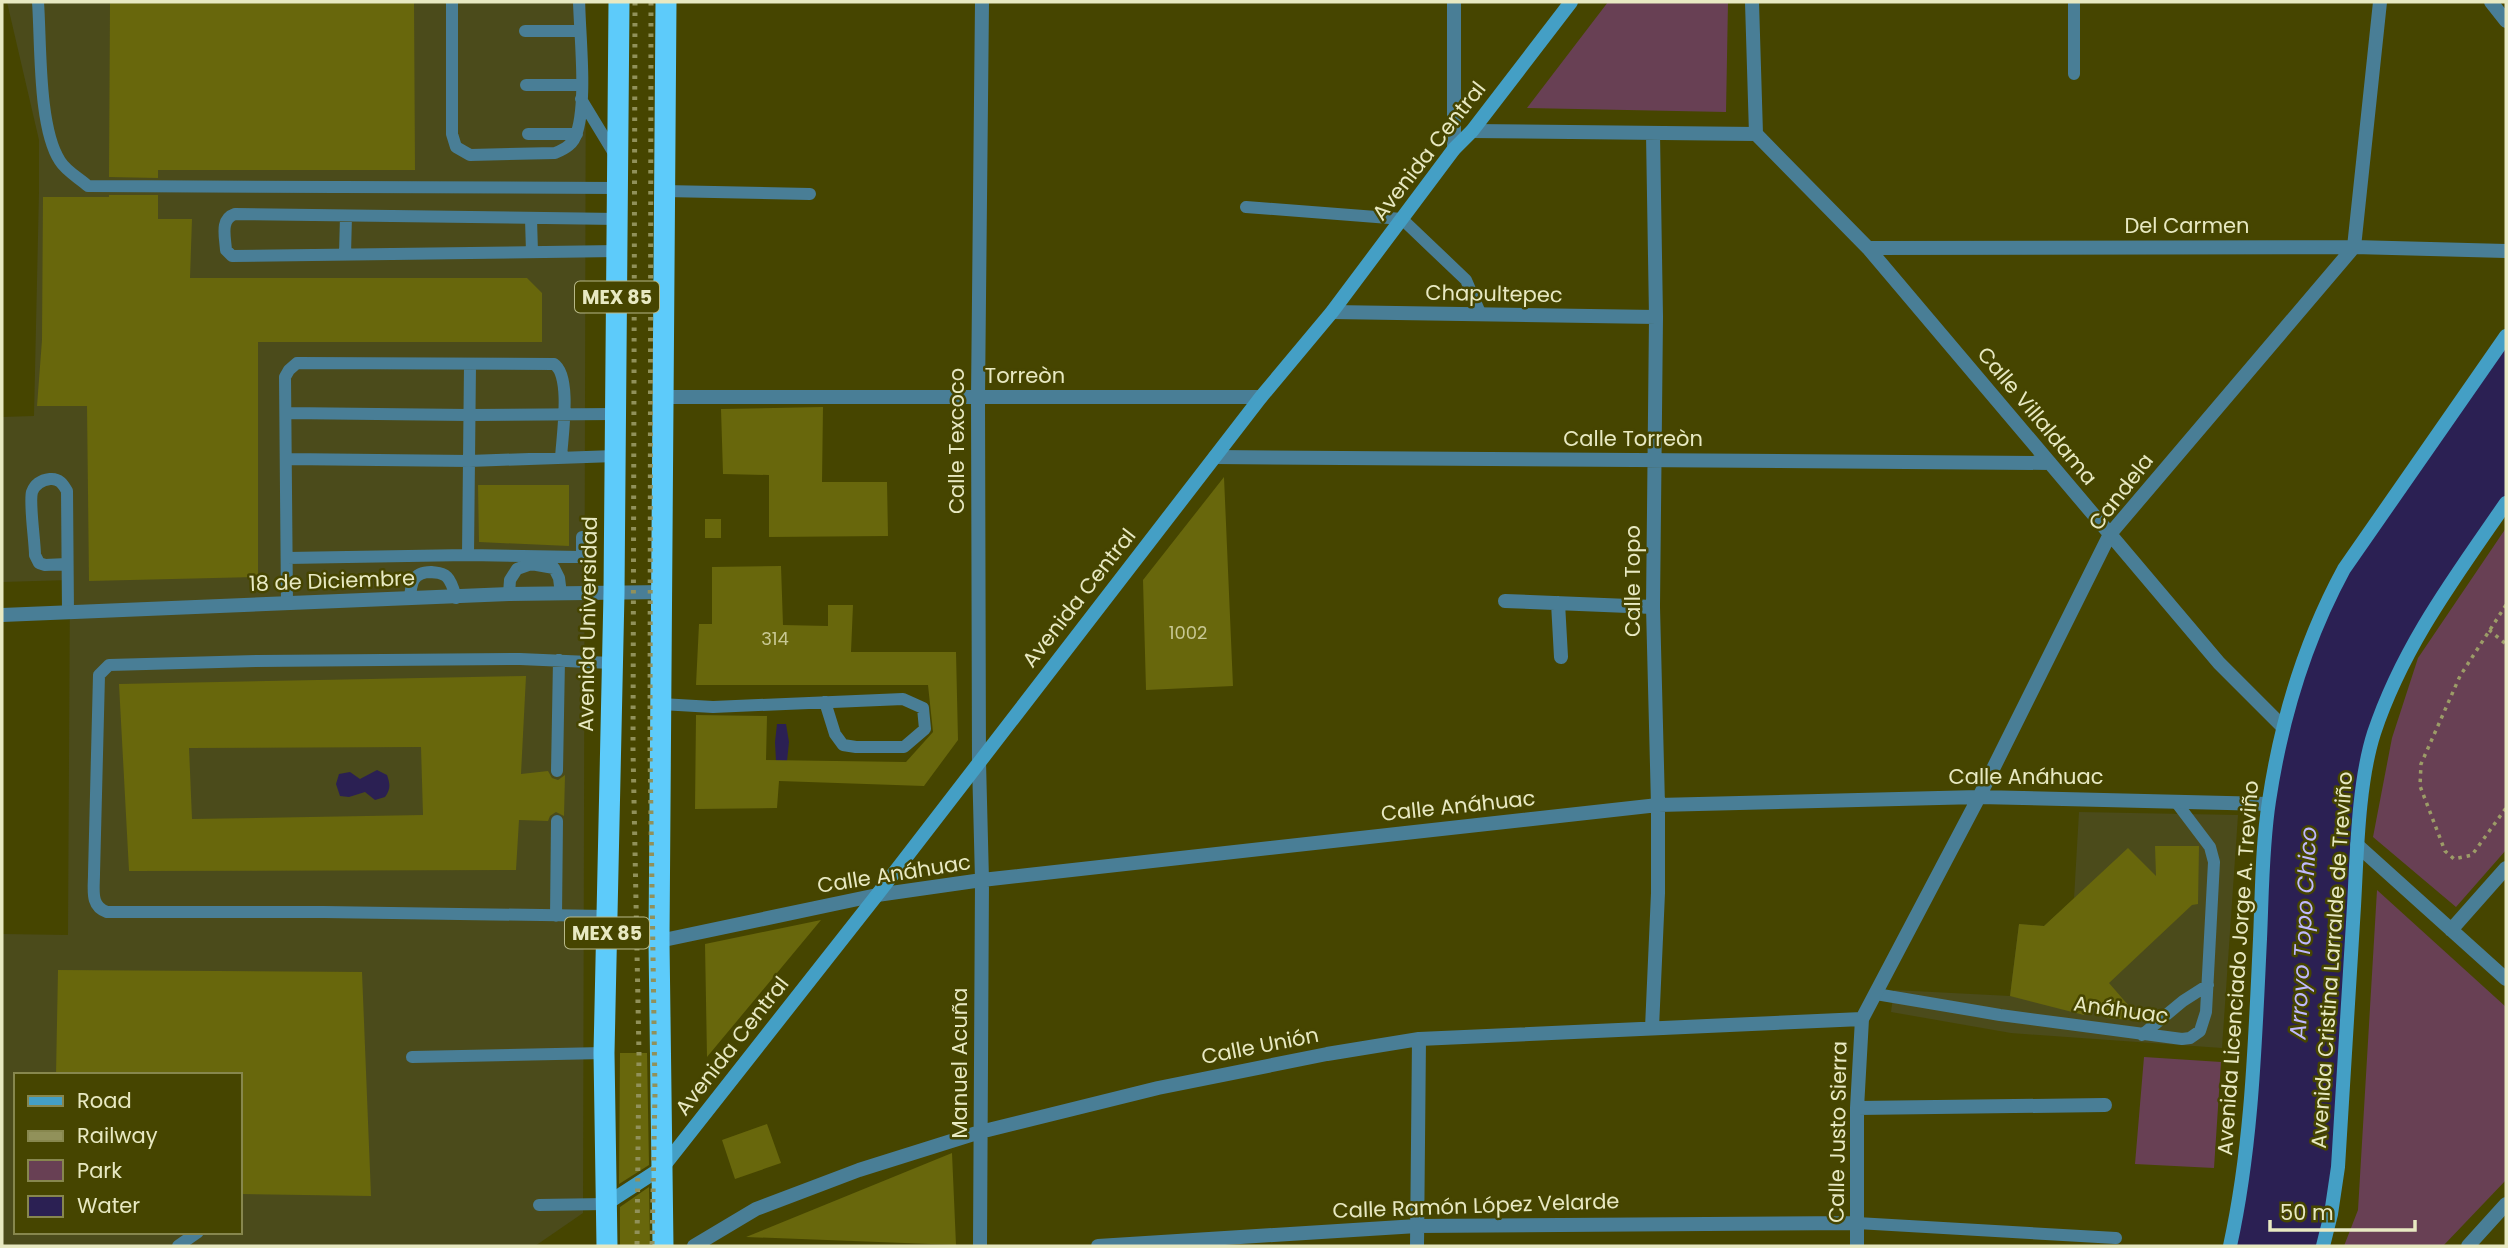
<svg xmlns="http://www.w3.org/2000/svg" width="2508" height="1248" font-family="Poppins,sans-serif">
	<style>
		.built { fill: #4b4b1b; fill-rule: evenodd }
		.green { fill: #684054 }
		.water { fill: #2b2053 }
		.building { fill: #68670c; fill-rule: evenodd }
		.lines { fill: none; stroke-linecap: round; stroke-linejoin: round }
		.path { stroke: #9c9c67; stroke-width: 3.5; stroke-dasharray: 3.5 5; stroke-linecap: butt }
		.lane { stroke: #497e96; stroke-width: 12 }
		.street { stroke: #497e96; stroke-width: 14 }
		.secondary { stroke: #449fc5; stroke-width: 14 }
		.highway { stroke: #5dcbfa; stroke-width: 21 }
		.rail { stroke: #91915a; stroke-width: 5; stroke-dasharray: 3.5 7; stroke-linecap: butt }
		.labels { text-anchor: middle; stroke-width: 5; stroke-linejoin: round; paint-order: stroke }
		.number-label { font-size: 18px; fill: #c8c894 }
		.shield { fill: #464500; stroke: #b7b888; stroke-width: 2 }
		.shield-label { font-size: 19px; font-weight: bold; fill: #e8e9c2 }
		.street-label { font-size: 21px; fill: #e8e9c2; stroke: #464500 }
		.water-label { font-size: 23px; font-style: italic; fill: #bfb8fd; stroke: #464500 }
	</style>
	<rect width="100%" height="100%" fill="#464500"/>
	<path class="built" d="M7,2H586L583,1213L535,1246H2V934L68,935L70,580L2,582V417L34,416L39,192V140ZM16,1075H240V1232H16Z
		M2079,812L2238,815L2222,1048L2011,1033L1891,1012L1894,990L2010,996L2019,924L2044,926L2074,899Z"/>
	<path class="green" d="M1608,2H1728L1726,112L1527,108Z
		M2506,528V850L2456,907L2373,837L2392,738L2418,658Z
		M2377,890L2506,1007V1180L2443,1246H2344L2358,1210Z
		M2144,1057L2221,1062L2214,1168L2135,1164Z"/>
	<path class="water" d="M2506,336V503L2440,598L2373,736L2343,1092L2323,1246H2230L2237,1212L2262,898L2283,727L2344,569Z
		M777,724H786L789,742L787,761H776L775,742Z
		M377,770L387,775C390,784 391,789 385,797L375,800L365,792L349,797L340,796L336,784L339,774L350,772L360,779Z"/>
	<path class="building" d="M110,2H414L415,170H158V178L109,177Z
		M109,195H158V219H192L190,278H527L542,293V342H258V577L89,581L87,406H37L42,340L43,197H109Z
		M823,407L822,482H887L888,536L769,537V475L723,474L721,409Z
		M1224,477L1233,686L1146,690L1143,580Z
		M478,485H569V546L479,542Z
		M705,519H721V538H705Z
		M781,566L783,625L828,626V605H853L851,652H956L958,740L924,786L779,781L777,808L695,809L696,715L767,716L766,760L906,762L933,732L928,685H696L699,624H712V567Z
		M526,676L521,774L548,771L552,778L558,780L565,775L564,816L556,812L550,816L548,821L519,820L516,870L129,871L119,684ZM421,747L423,815L192,819L189,748Z
		M2155,846H2199L2198,904L2192,905L2109,983L2142,1021L2108,1018L2088,1002L2084,1015L2010,996L2019,924L2044,926L2128,848L2156,876Z
		M821,920L707,1057L705,944Z
		M58,970L362,972L371,1196L240,1194V1075H56Z
		M620,1053H647L649,1165L619,1184Z
		M767,1124L781,1163L735,1179L722,1140Z
		M952,1153L956,1245L746,1237Z
		M649,1187L650,1246H620V1207Z"/>
	<g class="lines">
		<path class="path" d="M2506,605L2460,676L2421,764L2420,786L2445,851L2454,859L2472,855L2506,808
			M2489,630L2506,644"/>
		<path class="lane" d="M38,2C41,42 38,128 60,161C66,171 79,178 88,186L617,188
			M452,2V134L456,147L470,155L555,153C565,149 574,144 577,132C587,100 580,37 579,2
			M525,31H580
			M2074,74V2
			M526,85H581
			M581,99L615,155
			M528,134H577
			M664,191L810,194
			M1246,207L1402,219L1466,280L1481,315
			M531,219L532,252
			M618,219L235,214C220,219 225,236 226,250L232,256L618,251
			M345,254L346,216
			M286,413L468,415L615,414
			M287,459L469,461L615,456
			M468,555L470,365
			M287,558L468,555L582,557V537
			M67,564L45,565L39,563L35,555C35,542 29,502 32,492C35,484 42,480 50,479C59,478 63,484 67,491L68,612
			M509,594L510,580L517,569L531,564L554,568L559,578L561,594
			M410,599C411,584 412,572 431,572C437,573 442,572 447,577C452,582 454,591 456,598
			M287,604L285,377L289,370L297,363L554,364C572,376 562,437 561,458
			M661,704L713,707L903,699L923,708L925,729L904,747H856L843,745L835,734L825,702
			M557,771L559,660
			M556,916L557,821
			M607,916L324,912H107C90,906 94,890 94,874L99,675L109,665L256,661L520,659L612,663
			M1876,994L2000,1015L2182,1039L2190,1038L2200,1031L2206,1012L2214,862L2210,847L2176,802
			M2142,1035L2183,1001L2208,985
			M412,1057L604,1053
			M539,1205L606,1204
			M1857,1223L2116,1238
			M178,1246L198,1232"/>
		<path class="street" d="M1752,2L1756,134L1868,248L2219,663L2283,727
			M2491,2L2506,21
			M1472,131L1756,134
			M1454,149V2
			M1868,248L2354,247L2506,251
			M1332,312L1656,317
			M662,397H1261
			M1215,457L2050,463
			M1505,601L1653,607
			M1558,603L1561,657
			M2,615L509,594L663,592
			M2357,845L2506,979
			M2451,930L2506,868
			M659,941L877,895L982,880L1658,805L1979,797L2268,804
			M1652,1028L1658,893V805L1653,607L1656,317L1653,134
			M1857,1108L2105,1105
			M694,1246L756,1209L859,1170L980,1132L1158,1088L1327,1054L1419,1039L1862,1019
			M980,1246L982,880L979,762L978,397L982,2
			M1098,1246L1417,1226L1857,1223
			M1417,1246L1419,1039
			M1857,1246V1108L1862,1019L1979,797L2110,534L2354,247L2380,2
			M2468,1246L2506,1204"/>
		<path class="secondary" d="M606,1204L663,1167L877,895L1261,397L1332,312L1454,149L1472,131L1571,2
			M2230,1246C2252,1146 2255,1042 2260,939C2262,894 2262,846 2269,801C2281,721 2305,641 2344,569L2506,336
			M2323,1246L2331,1214L2338,1167C2343,1080 2348,993 2354,906C2357,853 2358,783 2374,733C2403,646 2455,577 2506,503"/>
		<path class="highway" d="M607,1246L604,1053L614,593L619,2
			M663,1246L659,941L666,2"/>
		<path class="rail" d="M635,2L633,749L639,1054L637,1246
			M651,2L650,750L655,1093L652,1246"/>
	</g>
	<g class="labels">
		<g class="number-label">
			<text x="1188" y="639">1002</text>
			<text x="775" y="645">314</text>
		</g>
		<g class="shield">
			<rect x="575" y="281.5" width="84" height="31" rx="5"/>
			<rect x="565" y="917.5" width="84" height="31" rx="5"/>
		</g>
		<g class="shield-label">
			<text x="617" y="304">MEX 85</text>
			<text x="607" y="940">MEX 85</text>
		</g>
		<g class="street-label">
			<text transform="translate(1429 151) rotate(-52)" y="7">Avenida Central</text>
			<text x="2187" y="233">Del Carmen</text>
			<text transform="translate(1494 294) rotate(1)" y="7">Chapultepec</text>
			<text x="1025" y="383">Torreòn</text>
			<text transform="translate(2037 416) rotate(50)" y="7">Calle Villaldama</text>
			<text x="1633" y="446">Calle Torreòn</text>
			<text transform="translate(957 441) rotate(-90)" y="7">Calle Texcoco</text>
			<text transform="translate(2121 492) rotate(-52)" y="7">Candela</text>
			<text transform="translate(332 581) rotate(-2)" y="7">18 de Diciembre</text>
			<text transform="translate(1633 581) rotate(-90)" y="7">Calle Topo</text>
			<text transform="translate(1079 598) rotate(-52)" y="7">Avenida Central</text>
			<text transform="translate(588 624) rotate(-89)" y="7">Avenida Universidad</text>
			<text x="2026" y="784">Calle Anáhuac</text>
			<text transform="translate(1458 806) rotate(-6)" y="7">Calle Anáhuac</text>
			<text transform="translate(894 874) rotate(-9)" y="7">Calle Anáhuac</text>
			<text transform="translate(2332 960) rotate(-86)" y="7">Avenida Cristina Larralde de Treviño</text>
			<text transform="translate(2238 968) rotate(-86)" y="7">Avenida Licenciado Jorge A. Treviño</text>
			<text transform="translate(2121 1010) rotate(8)" y="7">Anáhuac</text>
			<text transform="translate(732 1046) rotate(-52)" y="7">Avenida Central</text>
			<text transform="translate(1260 1046) rotate(-11)" y="7">Calle Unión</text>
			<text transform="translate(960 1063) rotate(-90)" y="7">Manuel Acuña</text>
			<text transform="translate(1838 1132) rotate(-89)" y="7">Calle Justo Sierra</text>
			<text transform="translate(1476 1206) rotate(-2)" y="7">Calle Ramón López Velarde</text>
		</g>
		<g class="water-label">
			<text transform="translate(2303 933) rotate(-87)" y="8">Arroyo Topo Chico</text>
		</g>
	</g>
	<rect width="2508" height="1248" fill="none" stroke="#e8e9c2" stroke-width="7"/>
	<rect x="14" y="1073" width="228" height="161" fill="#464500" stroke="#87874e" stroke-width="2"/>
	<rect x="28" y="1096" width="35" height="10" fill="#449fc5" stroke="#87874e" stroke-width="2"/>
	<text x="77" y="1108" font-size="21" fill="#e8e9c2">Road</text>
	<rect x="28" y="1131" width="35" height="10" fill="#91915a" stroke="#87874e" stroke-width="2"/>
	<text x="77" y="1143" font-size="21" fill="#e8e9c2">Railway</text>
	<rect x="28" y="1160" width="35" height="21" fill="#684054" stroke="#87874e" stroke-width="2"/>
	<text x="77" y="1178" font-size="21" fill="#e8e9c2">Park</text>
	<rect x="28" y="1196" width="35" height="21" fill="#2b2053" stroke="#87874e" stroke-width="2"/>
	<text x="77" y="1213" font-size="21" fill="#e8e9c2">Water</text>
	<path d="M2270 1220v10h145v-10" fill="none" stroke="#e8e9c2" stroke-width="3.5"/>
	<text x="2280" y="1220" font-size="21" fill="#e8e9c2" stroke="#464500" stroke-width="5" paint-order="stroke">50 m</text>
</svg>
